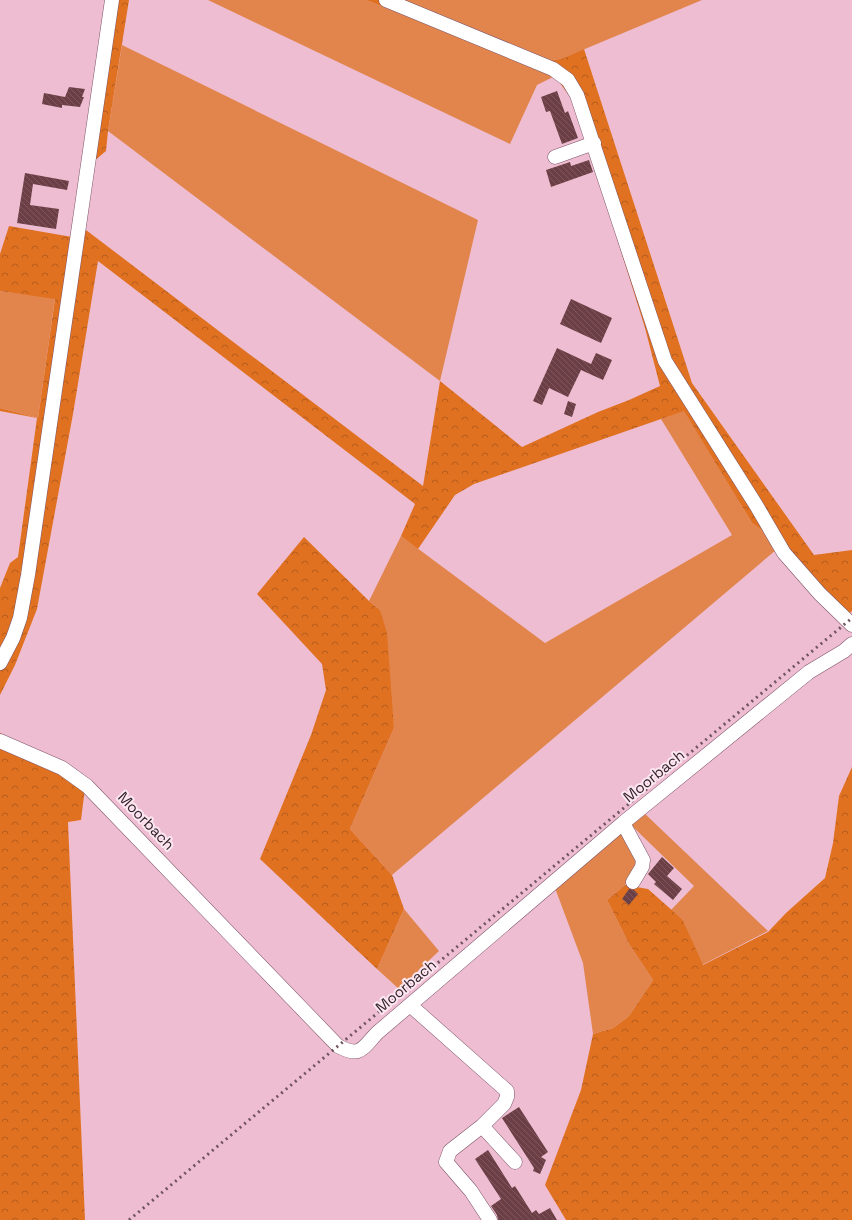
<svg xmlns="http://www.w3.org/2000/svg" width="852" height="1220" font-family="'Space Grotesk',sans-serif">
	<style>
		.green { fill: #e1854d }
		.forest { fill: url(#forest-crowns) }
		.building { fill: url(#building-back-hatch) }
		.lines { fill: none; stroke-linecap: round; stroke-linejoin: round }
		.minor-casing { stroke: #7e5467; stroke-width: 15 }
		.minor { stroke: #fff; stroke-width: 14 }
		.rail { stroke: #715461; stroke-width: 3; stroke-dasharray: 2 4; stroke-linecap: butt }
		.labels { text-anchor: middle; stroke-width: 4; stroke-linejoin: round; paint-order: stroke }
		.street-label { font-size: 15px; fill: #34222a; stroke: #fce7f0 }
	</style>
	<defs>
		<pattern id="forest-crowns" width="20" height="18" patternUnits="userSpaceOnUse"><rect width="20" height="18" fill="#e07121"/><path d="M2 6a3 3 0 1 1 6 0M12 15a3 3 0 1 1 6 0" fill="none" stroke="#b65c1d"/></pattern>
		<pattern id="building-back-hatch" width="6" height="6" patternUnits="userSpaceOnUse"><rect width="6" height="6" fill="#6b3f45"/><path d="M-1 5l2 2M0 0l6 6M5-1l2 2" fill="none" stroke="#7c585d"/></pattern>
	</defs>
	<rect width="100%" height="100%" fill="#eebdd2"/>
	<path class="green" d="M208,0H366L555,76L537,85L510,144Z
		M407,0H702L561,59L550,60Z
		M122,45L478,220L440,381L108,131Z
		M0,291L55,298L38,418L0,408Z
		M684,410L752,523L767,534L776,550L392,875L350,829L394,728L380,610L369,601L401,536L545,643L732,535L661,419Z
		M643,812L768,931L702,965L683,920L671,910L694,886L630,824Z
		M621,830L638,861L625,885L607,900L629,944L653,980L629,1016L613,1028L593,1034L583,963L555,888Z
		M404,909L439,951L399,989L377,969Z"/>
	<path class="forest" d="M118,0H129L108,131L106,151L94,161Z
		M366,0H407L550,60L561,59L584,49L692,383L814,555L852,550V611L845,617L785,547L752,523L684,411L474,484L455,495L418,549L401,536L415,504L98,261L73,414L37,609L15,665L0,695V588L10,563L18,557L37,418L0,411V408L38,418L55,299L0,291V254L9,226L72,237L86,230L423,486L440,381L522,447L598,412L629,400L660,386L645,328L575,104L555,76Z
		M304,537L369,601L380,610L387,633L394,728L350,829L392,875L404,909L377,969L260,859L311,735L326,690L322,664L257,594Z
		M0,733L64,763L85,788L81,820L68,822L85,1220H0Z
		M852,767V1220H566L545,1185L581,1090L593,1034L613,1028L629,1016L653,980L629,944L607,900L625,885L648,889L683,920L703,965L768,932L786,913L825,878L833,843L839,796Z"/>
	<path class="building" d="M69,87L85,89L82,97H84L80,107L62,105V108L42,104L44,93L65,97Z
		M557,91L565,113L568,111L578,138L562,144L550,111L546,112L541,97Z
		M589,160L593,172L551,187L546,170L570,162L571,166Z
		M25,173L69,181L67,190L33,184L30,205L59,209L56,229L17,223Z
		M571,299L612,318L601,343L560,324Z
		M557,348L591,364L596,353L612,360L603,380L581,370L568,397L549,388L542,405L533,401Z
		M568,401L576,404L572,417L564,414Z
		M662,857L674,868L667,876L682,889L673,900L654,884L656,882L648,874Z
		M629,889L634,890L638,894L629,905L622,899Z
		M519,1107L548,1152L541,1157L546,1160L540,1174L533,1171L534,1168L502,1118Z
		M488,1150L512,1188L515,1186L532,1213L536,1210L539,1214L550,1208L557,1220H498L497,1215L491,1206L501,1199L475,1159Z"/>
	<g class="lines">
		<defs>
			<path id="minor" d="M386,0L553,69L568,80L577,95L665,361L756,505L784,553L820,594L852,625
				M555,157L594,143
				M0,663L13,638L20,618L28,575L112,0
				M0,741L62,768L87,786L338,1046C360,1058 362,1049 377,1033L623,823L809,672L844,651L852,644
				M623,823L643,860L642,867L633,882
				M410,1005L507,1091V1097L504,1104L482,1126L450,1151L446,1162L471,1191L490,1220
				M482,1126L515,1162"/>
		</defs>
		<use href="#minor" class="minor-casing"/>
		<use href="#minor" class="minor"/>
		<path class="rail" d="M129,1220L852,618"/>
	</g>
	<g class="labels">
		<g class="street-label">
			<text transform="translate(654 776) rotate(-39)" y="5">Moorbach</text>
			<text transform="translate(146 821) rotate(46)" y="5">Moorbach</text>
			<text transform="translate(406 986) rotate(-40)" y="5">Moorbach</text>
		</g>
	</g>
</svg>
